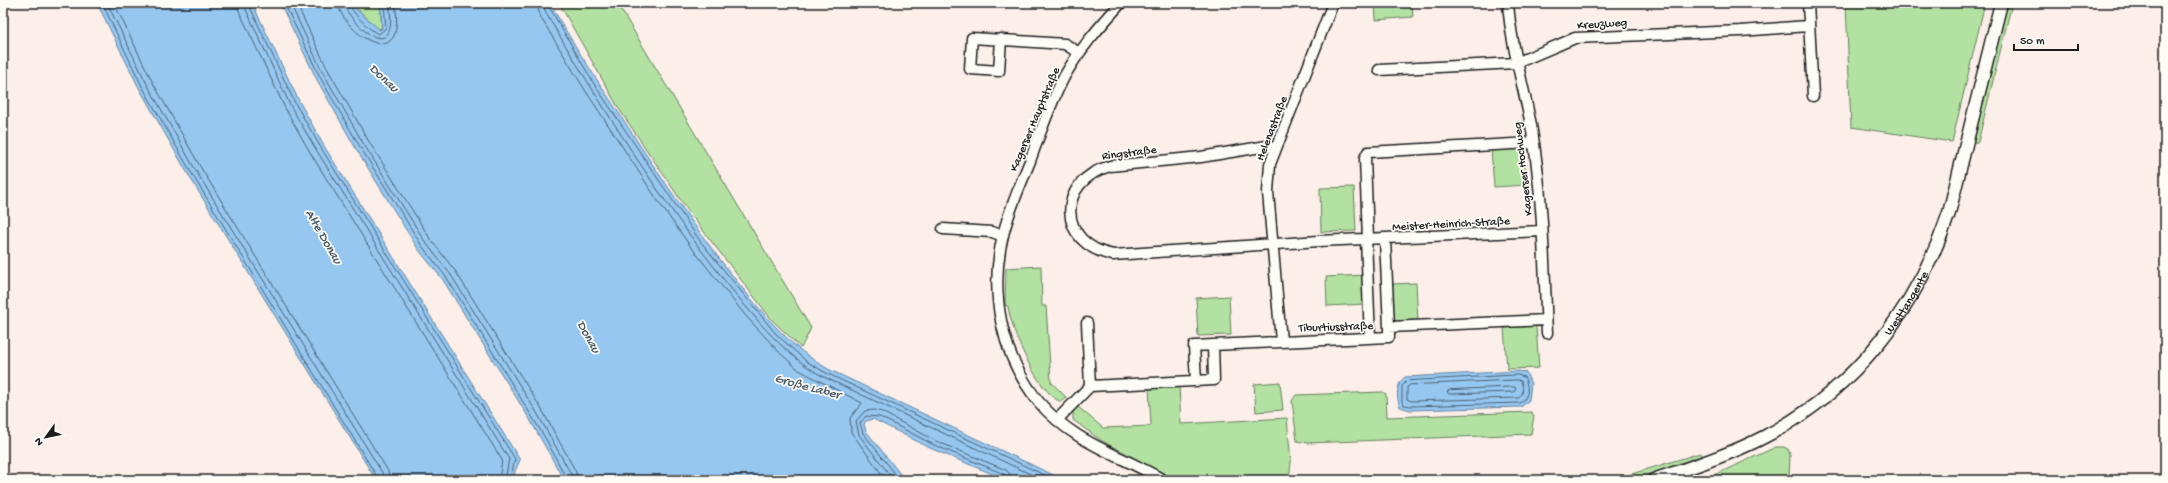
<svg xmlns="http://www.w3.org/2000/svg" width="2168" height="483" font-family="'Gochi Hand',sans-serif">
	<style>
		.green { fill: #b2e1a1; stroke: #677e5e }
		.water { fill: #95c7f1; stroke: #65839c }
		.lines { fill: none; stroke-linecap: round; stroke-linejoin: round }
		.shore { stroke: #4c6071; stroke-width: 1 }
		.minor-casing { stroke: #1c1c1c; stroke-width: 13 }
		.major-casing { stroke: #1c1c1c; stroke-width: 15 }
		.minor { stroke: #fdfcf7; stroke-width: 10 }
		.major { stroke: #fdfcf7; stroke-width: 12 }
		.labels { text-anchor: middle; stroke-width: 3.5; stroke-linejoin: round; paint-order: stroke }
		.street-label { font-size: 12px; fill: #1c1c1c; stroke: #fdfcf7 }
		.water-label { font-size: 13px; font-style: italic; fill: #465867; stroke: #fdfcf7 }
	</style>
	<rect width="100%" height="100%" fill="#fcefea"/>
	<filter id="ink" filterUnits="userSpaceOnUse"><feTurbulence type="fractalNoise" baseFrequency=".025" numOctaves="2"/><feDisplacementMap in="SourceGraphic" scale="8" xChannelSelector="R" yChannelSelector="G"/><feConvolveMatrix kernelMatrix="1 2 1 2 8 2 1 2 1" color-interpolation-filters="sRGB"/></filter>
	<g filter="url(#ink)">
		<path class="green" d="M352,3H380L382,28L377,29Z
			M559,3H617L811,328L801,348L772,320L688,211L619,109Z
			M1375,3H1412L1413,17L1376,20Z
			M1846,3H1985L1952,142L1851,127Z
			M2006,3H2012L1978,142L1976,144L1974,141Z
			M1524,147L1526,185L1494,187L1491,149Z
			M1354,187L1356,231L1321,232L1320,188Z
			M1041,266L1042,306H1046L1051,382L1066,397L1061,402C1037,392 1011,330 1008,306L1005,305L1006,268Z
			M1365,275L1366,304L1327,306L1326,277Z
			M1416,283L1418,322L1395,323L1392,319L1391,284Z
			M1229,296L1231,335L1198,336L1196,298Z
			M1536,326L1539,368L1507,369L1504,328Z
			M1280,382L1283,410L1256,412L1254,384Z
			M1179,386L1181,424L1287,418L1291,463L1289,480H1177L1102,441L1073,420V412L1077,406L1103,428L1151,426L1149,388Z
			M1383,392L1386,394L1387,417L1531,412L1534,416L1531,434L1308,443L1297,441L1292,401L1296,395Z
			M1776,447H1784L1788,449L1790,455L1789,480H1703Z
			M1700,453L1701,456L1631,480H1612Z"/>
		<path class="water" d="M97,3H252L299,101L324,146L520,460L515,471L514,480H376L189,176L139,88Z
			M280,3H352L356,9L380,30L382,28L380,3H550C577,52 609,97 639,144C671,192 703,239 739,284C766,317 791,348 828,369L1064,480H1007L932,449L873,419L866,421L864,424L866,431L905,480H564L529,418L443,280L418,249L355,147L317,80Z
			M1518,371L1526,372L1531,384L1529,400L1521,407L1410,410L1400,407C1396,397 1396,383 1405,377Z"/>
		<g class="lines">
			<path class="shore" d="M102,3L142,86L192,174L379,480
				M107,3L147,84L196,171L383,474L384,480
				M114,3L152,81L201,168L388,471L390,480
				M237,3L239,11L285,108L311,154L502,460L499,480
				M243,3L290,105L317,151L509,459L505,480
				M248,3L295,103L321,148L515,459L510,480
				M284,3L321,79L359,145L422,246L447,278L547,441L567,480
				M290,3L322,71L363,143L426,243L451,275L537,413L571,474L572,480
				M296,3L327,68L368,140L431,240L456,272L542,410L576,472L578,480
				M338,3C339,28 408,81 395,3
				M344,3C345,19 401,73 389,3
				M349,3C350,11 371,32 379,34L386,28L384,3
				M536,3L541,18L585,90L660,204L691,247L745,315L780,353L799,370L862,403L850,418L851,432L886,480
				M542,3L547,15C603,108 661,202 729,286C758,321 784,355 824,377L1043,480
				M547,3L594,84L700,241L776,334L806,361L826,373L1055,480
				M1518,375L1524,377C1528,384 1530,398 1520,403L1411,406L1404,405L1402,402V386L1407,381Z
				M1518,380L1521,381C1523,386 1524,394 1519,398L1411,401L1407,399V387L1410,385Z
				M1514,387L1516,388L1514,392L1449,394L1447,392L1449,390Z
				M894,480L859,435L856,421L865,411L874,410L882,412L936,441L1006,470L1010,474L1012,480
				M900,480L863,433L860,423L866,416L880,417L934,445L1004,474L1007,480"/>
			<defs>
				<path id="minor" d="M1121,3C1100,26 1079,50 1064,77C1050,104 1040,133 1030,161C1020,186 1009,210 1003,235C989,293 1001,355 1038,401C1073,443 1119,454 1163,480
					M1508,3C1511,45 1523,84 1531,125C1543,193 1544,264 1547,333
					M1808,3L1813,96
					M1001,39L999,71L970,69L972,38L1065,44L1079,53
					M1379,70L1516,63L1575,38L1740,31L1808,26
					M1275,147L1267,146L1201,157L1110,166C1056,181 1057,244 1113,255L1319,241L1542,231
					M943,229L992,232L1003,236
					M1366,239L1370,338
					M1368,239L1365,158L1368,152L1533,143
					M1385,239L1389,327
					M1087,323L1090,386
					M1281,341L1268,192L1270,164L1333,3
					M1196,381L1194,346L1213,345
					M1057,420L1090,386L1214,380L1213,345L1389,337V327L1546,320"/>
				<g id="major">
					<path id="s1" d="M1654,480C1691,467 1729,455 1764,437C1855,390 1917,308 1949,213L2001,3"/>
				</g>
			</defs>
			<use href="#minor" class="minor-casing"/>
			<use href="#major" class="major-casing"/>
			<use href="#minor" class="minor"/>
			<use href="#major" class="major"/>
		</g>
	</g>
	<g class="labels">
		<g class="street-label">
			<text transform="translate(1602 23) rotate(-4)" y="4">Kreuzweg</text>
			<text transform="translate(1034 119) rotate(-67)" y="4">Kagerser Hauptstraße</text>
			<text transform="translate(1271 128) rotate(-69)" y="4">Helenastraße</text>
			<text transform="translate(1129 152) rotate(-7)" y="4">Ringstraße</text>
			<text transform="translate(1522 169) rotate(-97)" y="4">Kagerser Hochweg</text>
			<text transform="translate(1451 223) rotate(-3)" y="4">Meister-Heinrich-Straße</text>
			<text dy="4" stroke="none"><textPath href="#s1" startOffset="316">Westtangente</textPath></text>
			<text transform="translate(1336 326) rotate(-2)" y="4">Tiburtiusstraße</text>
		</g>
		<g class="water-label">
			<text transform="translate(385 77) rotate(43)" y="5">Donau</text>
			<text transform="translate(325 236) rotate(60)" y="5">Alte Donau</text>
			<text transform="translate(590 336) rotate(61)" y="5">Donau</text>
			<text transform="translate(808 385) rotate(15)" y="5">Große Laber</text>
		</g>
	</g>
	<rect width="2168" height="483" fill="none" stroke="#fdfcf7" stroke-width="16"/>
	<rect x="8" y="8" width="2152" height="467" fill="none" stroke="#1c1c1c" stroke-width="1.5" filter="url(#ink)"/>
	<g transform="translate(46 437) rotate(237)" stroke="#fdfcf7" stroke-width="3" paint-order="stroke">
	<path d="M0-3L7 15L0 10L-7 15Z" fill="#1c1c1c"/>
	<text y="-6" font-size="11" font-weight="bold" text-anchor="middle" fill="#1c1c1c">N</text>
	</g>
	<path d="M2014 44v6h64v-6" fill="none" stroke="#1c1c1c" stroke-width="2"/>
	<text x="2020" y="44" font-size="12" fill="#1c1c1c" stroke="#fdfcf7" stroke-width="3" paint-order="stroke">50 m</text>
</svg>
